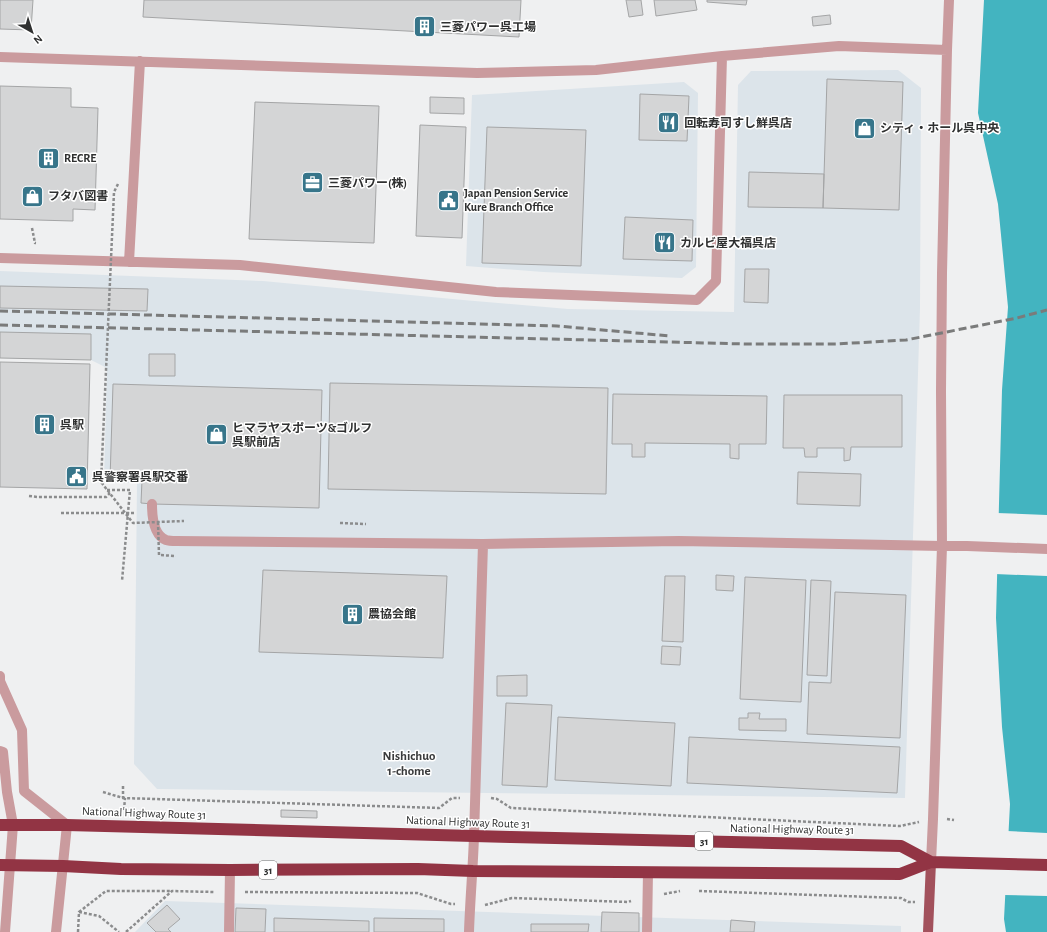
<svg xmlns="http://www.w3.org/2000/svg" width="1047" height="932" font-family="'Alegreya Sans','Noto Sans JP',sans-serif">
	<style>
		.built { fill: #dce4ea }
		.water { fill: #43b4c0 }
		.pier { fill: #eff0f1 }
		.building { fill: #d4d5d6; stroke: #a4a5a6 }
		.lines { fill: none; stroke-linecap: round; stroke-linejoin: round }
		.path { stroke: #8b8c8d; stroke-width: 2.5; stroke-dasharray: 3 2; stroke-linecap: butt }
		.minor { stroke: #ca9b9e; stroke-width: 10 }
		.major { stroke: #a2515c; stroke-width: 10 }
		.highway { stroke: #923444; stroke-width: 12 }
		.rail { stroke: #7a7b7b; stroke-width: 3; stroke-dasharray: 8 4; stroke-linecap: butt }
		.path-bridge { stroke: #8b8c8d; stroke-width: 2.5; stroke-dasharray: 3 2; stroke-linecap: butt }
		.labels { text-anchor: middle; stroke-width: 3; stroke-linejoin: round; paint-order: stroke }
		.shield { fill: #fff; stroke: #6d6e6e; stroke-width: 1 }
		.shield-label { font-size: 11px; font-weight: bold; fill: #2f3030 }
		.poi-label { font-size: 12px; font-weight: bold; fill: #2f3030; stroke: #fff; text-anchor: start }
		.street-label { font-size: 12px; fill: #2f3030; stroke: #fff }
		.neighbourhood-label { font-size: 13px; font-weight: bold; fill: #3a3b3c; stroke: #fff }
	</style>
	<rect width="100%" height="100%" fill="#eff0f1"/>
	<path class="built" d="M898,70L921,88L920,308L905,798L157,789L134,764L137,483L104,482L107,368L91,360L0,358V271L263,281L463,300L568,309L734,312L738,85L751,71Z
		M684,82L698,93L696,267L682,278L543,272L466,266L472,95Z
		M165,901L901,926V932H135Z"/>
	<path class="water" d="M984,0H1047V932H1006L1004,919L1010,804L1002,727L996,618L1002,390L1008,307L998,204L978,113Z"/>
	<path class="pier" d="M997,513L1047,515V576L995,574Z
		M1007,831L1047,833V896L1004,895Z"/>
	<path class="building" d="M0,0H33L31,30L0,29Z
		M144,0H521L519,37L143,17Z
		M626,0H641L643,15L629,17Z
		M654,0H695L697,10L656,16Z
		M707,0H747L746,5L707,2Z
		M830,15L831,24L813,26L812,17Z
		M827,79L903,82L899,210L823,208Z
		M0,86L71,88V107L98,108L95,210L73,209V221L0,219Z
		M640,94L689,96L687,141L639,140Z
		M430,97L464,98V114L430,113Z
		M255,102L379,106L374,243L249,239Z
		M420,125L466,127L462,238L416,236Z
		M487,127L586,130L581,266L482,263Z
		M749,172L824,174L823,208L748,207Z
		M625,217L693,220L692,261L623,259Z
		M745,269H769L768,303L744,302Z
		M0,286L148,289L147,311L0,308Z
		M0,332L91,334V360L0,358Z
		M149,354H175V376H149Z
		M0,362L90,364L87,489L0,487Z
		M330,383L608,388L606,494L328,489Z
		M113,384L322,390L319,508L152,504L141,503L142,480H110Z
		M613,394L767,396L766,444H739V459L730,458V444L645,443V457H632V444H612Z
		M784,395H902V447H851L850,460L844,461V448H817V457H805L804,448H783Z
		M798,472L861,474L860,506L797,504Z
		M263,570L447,576L443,658L259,652Z
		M716,575L734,576L733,591L716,590Z
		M665,576H685L683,642L662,641Z
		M745,577L806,580L801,702L740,699Z
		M811,580L831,581L827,676L807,675Z
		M835,592L906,595L900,738L807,734L809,682L831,683Z
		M662,646L681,647L680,665L661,664Z
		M527,675V696H497V676Z
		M506,703L552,705L547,787L502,785Z
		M748,713H760L759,719H786V731L739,730V718H748Z
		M558,717L675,723L671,786L555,780Z
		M689,737L900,747L897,793L687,783Z
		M281,810L317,811V818L281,817Z
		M167,905L180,919L168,929L171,932H156L147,923Z
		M236,908L266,909L265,932H235Z
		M602,912L639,913V932H601Z
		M274,918L369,921V932H274Z
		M374,918L444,919V932H374Z
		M731,920L755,922L754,932H730Z
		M531,924H589L588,932H531Z"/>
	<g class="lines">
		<path class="path" d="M32,228L35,243H36
			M107,490H130L122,581
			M29,496L38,497H106L110,493
			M61,513H136
			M340,523L366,524
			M123,786V798
			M103,792L123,798L439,808L452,798H460
			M491,798L497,799L511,808L900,826L919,822
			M124,810L125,798
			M947,819L954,820
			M699,891L901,898L908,902H915
			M245,892L417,893L451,904H455
			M664,894L680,891
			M485,905L512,898L628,902L631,901
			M79,912L99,916L119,932
			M78,932L79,912L106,891H171
			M126,932L172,891L214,892"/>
		<path class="minor" d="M0,57L477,73L596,70L722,56L839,46L947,50
			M0,258L240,265L496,292L697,300L716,281L722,56
			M129,262L140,61
			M152,504C152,516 153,535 166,540C169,541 173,541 176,541L483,544L679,541L942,546H967L1047,549
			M0,676V681L22,730L24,791L67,825L56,932
			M0,751L3,752L7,792L13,825L5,932
			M931,862L933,819L942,546L941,391L942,273L947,50L949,0
			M229,932L230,870
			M469,932C470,900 473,868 474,836L483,544
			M647,932L648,872"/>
		<path class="major" d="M928,932L931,862"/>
		<path class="highway" d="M0,825H67L511,837L901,846L931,862
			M0,865L63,866L121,869L230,870L418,869L473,871L900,874L931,862L1047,865"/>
		<path class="rail" d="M0,311L557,326L671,336
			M0,325L746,344H836L906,340L1017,318L1047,310"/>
		<path class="path-bridge" d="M118,184L114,192L101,482L133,523L184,521
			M158,522L159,555L176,556"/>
	</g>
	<defs>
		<symbol id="building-square" viewBox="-11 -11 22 22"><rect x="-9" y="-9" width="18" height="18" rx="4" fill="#37758a" stroke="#fff"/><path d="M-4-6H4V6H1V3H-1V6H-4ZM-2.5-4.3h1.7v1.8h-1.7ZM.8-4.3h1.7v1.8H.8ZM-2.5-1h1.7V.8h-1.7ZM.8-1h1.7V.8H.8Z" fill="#fff"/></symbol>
		<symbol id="restaurant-square" viewBox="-11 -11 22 22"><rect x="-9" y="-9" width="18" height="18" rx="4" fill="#37758a" stroke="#fff"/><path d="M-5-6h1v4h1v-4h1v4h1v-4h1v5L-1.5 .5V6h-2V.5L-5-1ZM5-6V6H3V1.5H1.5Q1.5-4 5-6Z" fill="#fff"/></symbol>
		<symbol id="shop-square" viewBox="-11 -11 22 22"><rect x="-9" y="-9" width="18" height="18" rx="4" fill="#37758a" stroke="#fff"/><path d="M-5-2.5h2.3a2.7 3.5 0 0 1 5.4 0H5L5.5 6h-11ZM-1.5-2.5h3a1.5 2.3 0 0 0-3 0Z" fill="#fff"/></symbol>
		<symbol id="office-square" viewBox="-11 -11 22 22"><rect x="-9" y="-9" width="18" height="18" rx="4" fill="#37758a" stroke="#fff"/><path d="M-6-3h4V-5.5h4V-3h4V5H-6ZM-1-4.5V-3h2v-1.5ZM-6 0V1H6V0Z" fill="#fff"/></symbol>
		<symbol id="civic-square" viewBox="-11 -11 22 22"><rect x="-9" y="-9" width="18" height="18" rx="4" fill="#37758a" stroke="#fff"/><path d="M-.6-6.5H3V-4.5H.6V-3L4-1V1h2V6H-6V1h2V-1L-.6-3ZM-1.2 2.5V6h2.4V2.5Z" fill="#fff"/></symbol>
	</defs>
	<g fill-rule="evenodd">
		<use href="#building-square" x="412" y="14" width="25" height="25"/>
		<use href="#restaurant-square" x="656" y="110" width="25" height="25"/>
		<use href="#shop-square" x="852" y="116" width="25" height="25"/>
		<use href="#building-square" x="36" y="146" width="25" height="25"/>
		<use href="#office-square" x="300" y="170" width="25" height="25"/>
		<use href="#shop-square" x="20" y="184" width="25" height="25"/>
		<use href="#civic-square" x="436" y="188" width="25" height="25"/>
		<use href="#restaurant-square" x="652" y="230" width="25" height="25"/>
		<use href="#building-square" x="32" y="412" width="25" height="25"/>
		<use href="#shop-square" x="204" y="422" width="25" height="25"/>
		<use href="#civic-square" x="64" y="464" width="25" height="25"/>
		<use href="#building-square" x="340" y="602" width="25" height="25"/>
	</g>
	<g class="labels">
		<g class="shield">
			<rect x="695" y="832" width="18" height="18" rx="3"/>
			<rect x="259" y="861" width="18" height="18" rx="3"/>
		</g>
		<g class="shield-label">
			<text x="704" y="845">31</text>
			<text x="268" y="874">31</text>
		</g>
		<g class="poi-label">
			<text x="440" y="31">三菱パワー呉工場</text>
			<text x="684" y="127">回転寿司すし鮮呉店</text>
			<text x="880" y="132">シティ・ホール呉中央</text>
			<text x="64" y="162">RECRE</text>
			<text x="328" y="187">三菱パワー(株)</text>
			<text x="464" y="197">Japan Pension Service<tspan x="464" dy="14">Kure Branch Office</tspan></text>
			<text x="48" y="200">フタバ図書</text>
			<text x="680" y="247">カルビ屋大福呉店</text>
			<text x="60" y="429">呉駅</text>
			<text x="232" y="432">ヒマラヤスポーツ&amp;ゴルフ<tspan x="232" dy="14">呉駅前店</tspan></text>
			<text x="92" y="481">呉警察署呉駅交番</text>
			<text x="368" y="618">農協会館</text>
		</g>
		<g class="street-label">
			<text transform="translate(144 813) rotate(2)" y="4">National Highway Route 31</text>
			<text transform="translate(468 822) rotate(2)" y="4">National Highway Route 31</text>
			<text transform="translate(792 829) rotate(1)" y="4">National Highway Route 31</text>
		</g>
		<g class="neighbourhood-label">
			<text x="409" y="760">Nishichuo<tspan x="409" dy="15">1-chome</tspan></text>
		</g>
	</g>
	<g transform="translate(32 32) rotate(141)" stroke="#ffffff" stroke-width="3" paint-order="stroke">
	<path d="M0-3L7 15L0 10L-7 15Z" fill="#2f3030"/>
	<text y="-6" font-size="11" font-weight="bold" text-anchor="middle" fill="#2f3030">N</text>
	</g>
</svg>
